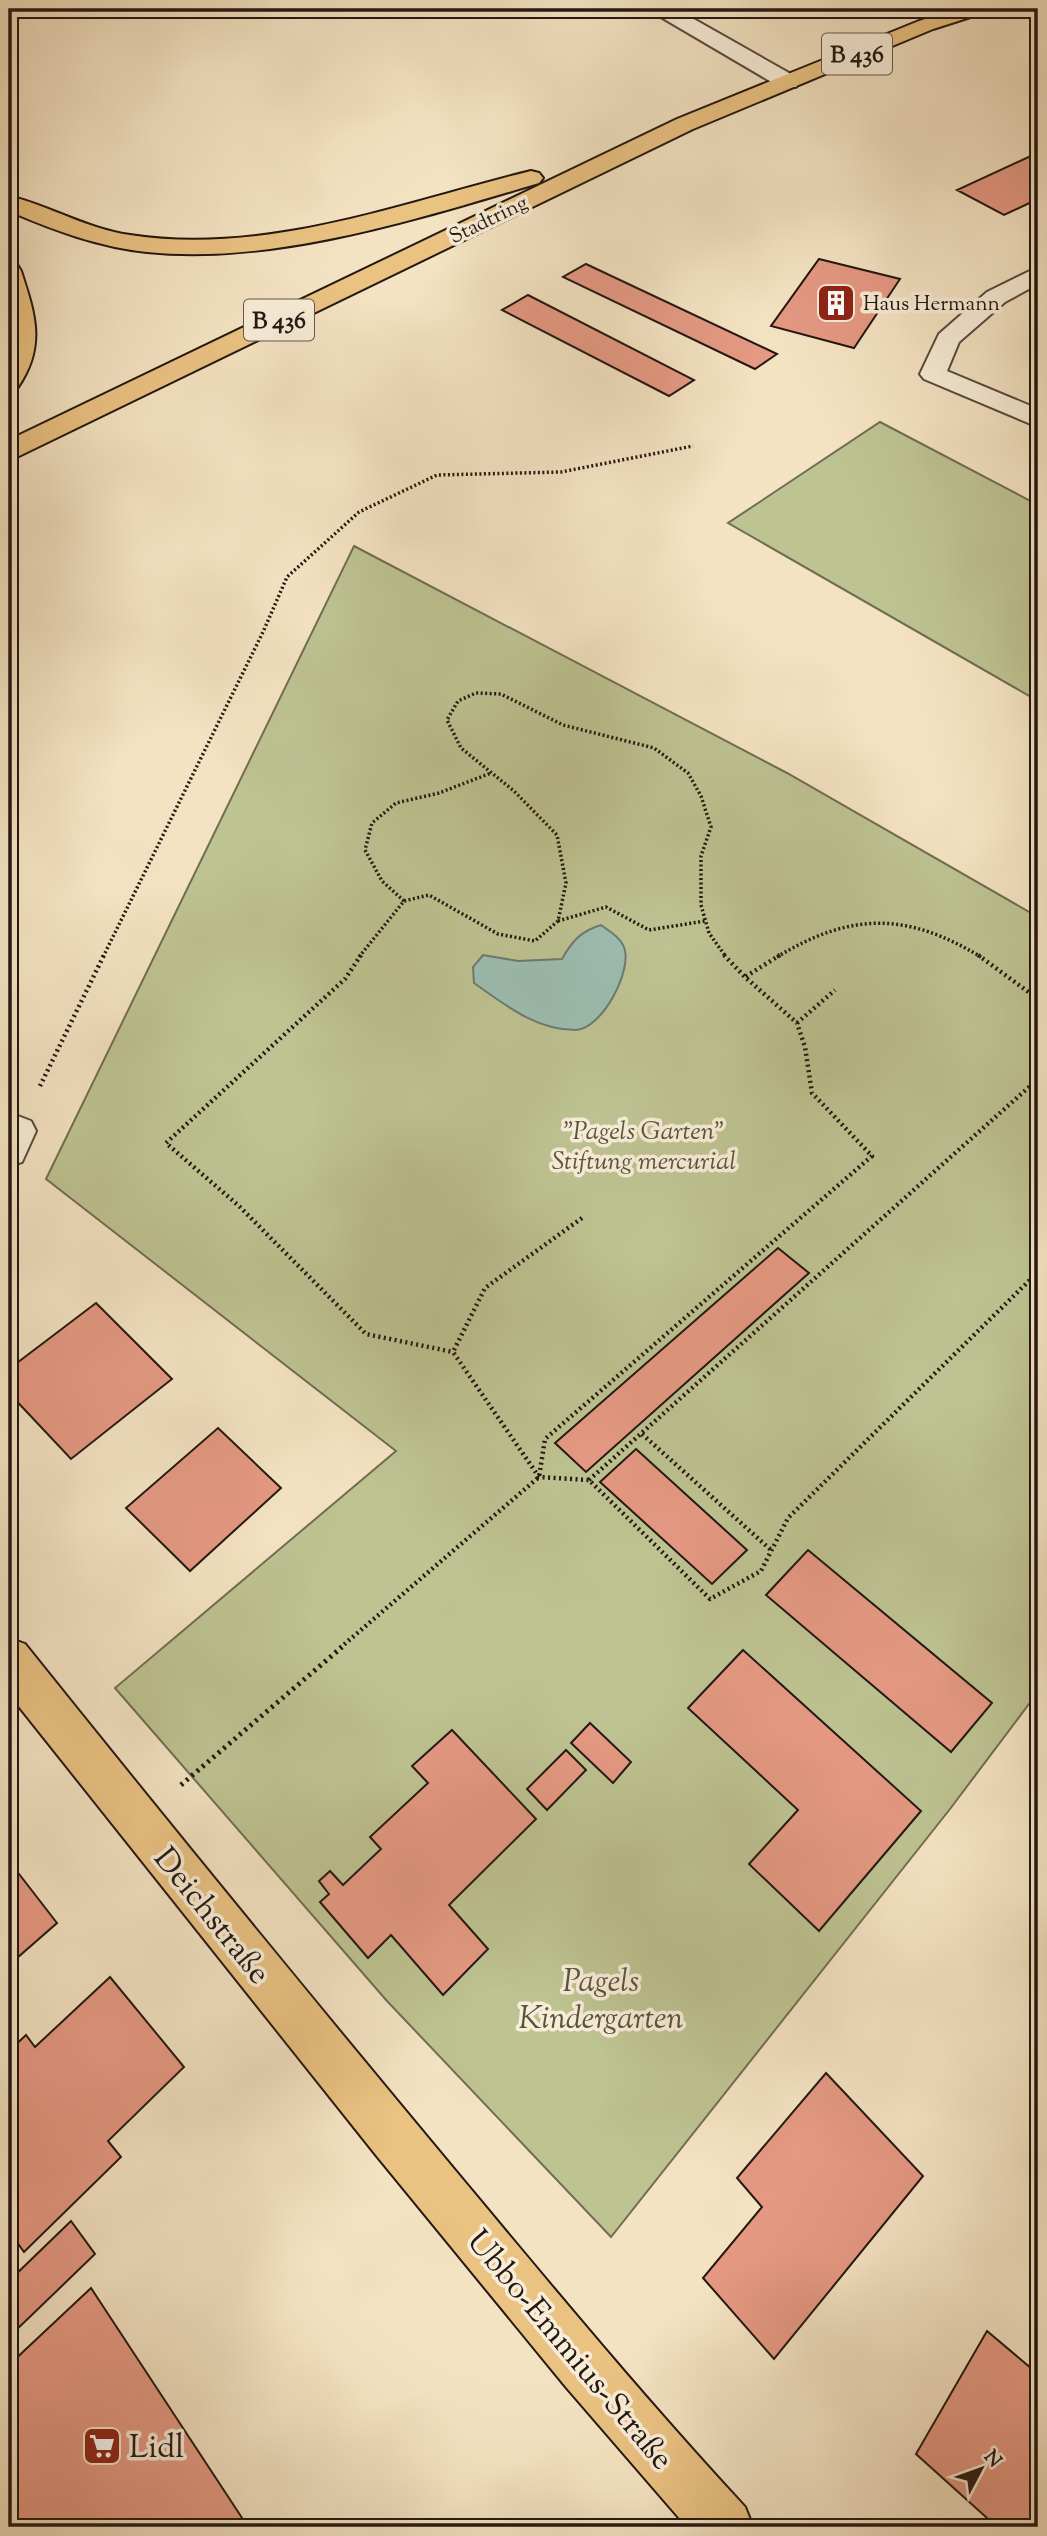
<svg xmlns="http://www.w3.org/2000/svg" width="1047" height="2536" font-family="'Sorts Mill Goudy',serif">
	<style>
		.green { fill: #bec392; stroke: #706d52; stroke-width: 2 }
		.water { fill: #9cbeb2; stroke: #6c7b72; stroke-width: 2 }
		.building { fill: #e59983; stroke: #231711; stroke-width: 2 }
		.lines { fill: none; stroke-linecap: round; stroke-linejoin: round }
		.minor-casing { stroke: #574a3e; stroke-width: 4 }
		.major-casing { stroke: #231711; stroke-width: 4 }
		.highway-casing { stroke: #231711; stroke-width: 4 }
		.path-far2 { stroke: #231711; stroke-width: 3.5; stroke-dasharray: 2 2.5; stroke-linecap: butt }
		.path-far1 { stroke: #231711; stroke-width: 4.5; stroke-dasharray: 2 3.5; stroke-linecap: butt }
		.path { stroke: #231711; stroke-width: 5; stroke-dasharray: 2.5 4.5; stroke-linecap: butt }
		.minor { fill: #f8edd8; fill-rule: evenodd }
		.major { fill: #eac282; fill-rule: evenodd }
		.highway { fill: #eac282; fill-rule: evenodd }
		.labels { text-anchor: middle; stroke-width: 7; stroke-linejoin: round; paint-order: stroke }
		.far-street-label { font-size: 21px; fill: #231711; stroke: #f8edd8 }
		.far-poi-label { font-size: 21px; fill: #231711; stroke: #f8edd8; text-anchor: start }
		.shield { fill: #f8edd8; stroke: #63574d; stroke-width: 2 }
		.shield-label { font-size: 24px; font-weight: bold; fill: #231711 }
		.park-label { font-size: 26px; font-style: italic; fill: #59533e; stroke: #f8edd8 }
		.near-street-label { font-size: 32px; fill: #231711; stroke: #f8edd8 }
		.near-park-label { font-size: 32px; font-style: italic; fill: #59533e; stroke: #f8edd8 }
		.near-poi-label { font-size: 32px; fill: #231711; stroke: #f8edd8; text-anchor: start }
	</style>
	<rect width="100%" height="100%" fill="#f4e3c3"/>
	<filter id="stains"><feTurbulence type="fractalNoise" baseFrequency=".00286" numOctaves="4"/><feColorMatrix values="0 0 0 0 .2 0 0 0 0 .09 0 0 0 0 .02 0 0 0 .5 -.17"/></filter>
	<radialGradient id="worn" r=".72"><stop offset=".6" stop-color="#630" stop-opacity="0"/><stop offset="1" stop-color="#630" stop-opacity=".3"/></radialGradient>
	<path class="green" d="M880,422L1038,505V701L728,523Z
		M354,546L787,773L1038,917V1692L950,1809L611,2237L387,2001L115,1688L396,1451L46,1179Z"/>
	<path class="water" d="M601,925C609,931 620,937 624,947C633,970 602,1029 576,1030C536,1030 505,1005 474,983L473,967L483,955L518,961L562,959C572,941 581,931 601,925Z"/>
	<path class="building" d="M1033,155L1038,158V199L1004,215L957,190Z
		M819,259L900,279L854,348L771,326Z
		M586,264L777,354L755,369L563,277Z
		M528,295L694,380L669,396L502,310Z
		M778,1248L809,1273L586,1472L555,1443Z
		M96,1303L172,1379L71,1459L9,1393V1369Z
		M218,1428L281,1488L190,1571L126,1508Z
		M636,1449L747,1550L712,1584L600,1482Z
		M808,1550L992,1703L951,1752L766,1595Z
		M743,1650L921,1811L819,1931L749,1864L798,1810L688,1708Z
		M590,1723L631,1762L613,1783L571,1743Z
		M452,1730L536,1819L449,1905L488,1949L443,1995L391,1935L368,1958L320,1902L329,1894L319,1881L330,1871L343,1885L381,1849L370,1837L428,1783L412,1766Z
		M566,1750L586,1770L547,1810L527,1789Z
		M9,1861L57,1923L9,1965Z
		M110,1977L184,2067L108,2141L121,2157L24,2252L9,2231V2051L26,2035L35,2047Z
		M826,2073L923,2176L774,2359L703,2278L762,2207L737,2178Z
		M71,2221L95,2254L9,2337V2281Z
		M91,2288L248,2527H9V2365Z
		M987,2331L1038,2374V2527H997L916,2454Z"/>
	<g class="lines">
		<defs>
			<path id="minor" d="M651,9H676L796,77L799,82L796,87H780L654,13Z
				M1038,267V284L1005,302L959,342L947,371L1038,409V427L924,379L920,374L939,334L987,292Z
				M18,1116L31,1121L36,1131L22,1162L9,1166V1119Z"/>
			<path id="major" d="M9,1638L25,1644C166,1820 309,1995 454,2169C549,2283 644,2398 745,2507L753,2527H687L566,2387L376,2155L9,1694Z"/>
			<path id="highway" d="M956,9H986L983,13L933,29L693,129L19,456L9,458V440L677,119L919,21Z
				M531,171L539,173L543,178L539,183C417,219 275,265 147,252C99,247 53,230 9,211V196C50,206 87,229 130,235C266,256 401,203 531,171Z
				M9,264L18,266L21,271C35,314 46,346 18,387L9,389Z"/>
		</defs>
		<use href="#minor" class="minor-casing"/>
		<use href="#major" class="major-casing"/>
		<use href="#highway" class="highway-casing"/>
		<path class="path-far2" d="M404,901L382,881L365,850L372,823L396,803L439,793L491,773
			M558,921L606,907L649,930L705,921
			M103,957L263,632L287,577L359,512L437,475L561,472L693,446
			M359,957L404,901L429,895L498,934L535,941L558,921L566,883L557,835L514,791L461,748L447,720L458,701L476,693L501,694L563,725L654,748L688,773L701,796L711,827L701,856V905L709,933L726,957
			M777,957C851,912 907,912 981,957"/>
		<path class="path-far1" d="M361,955L345,979L166,1143L239,1206L366,1334L453,1352
			M724,955L745,977
			M978,955L1038,999
			M797,1023L835,990
			M40,1086L104,955
			M582,1218L485,1288L453,1352L539,1477L589,1480L710,1599L761,1571L788,1518L1038,1272
			M642,1434L771,1550
			M589,1480L1038,1079
			M340,1648L539,1477L545,1439L872,1156L812,1093L805,1047L797,1023L745,977L780,955"/>
		<path class="path" d="M181,1785L342,1647"/>
		<use href="#minor" class="minor"/>
		<use href="#major" class="major"/>
		<use href="#highway" class="highway"/>
	</g>
	<defs>
		<symbol id="building-square" viewBox="-11 -11 22 22"><rect x="-9" y="-9" width="18" height="18" rx="4" fill="#8f2418" stroke="#f8edd8"/><path d="M-4-6H4V6H1V3H-1V6H-4ZM-2.5-4.3h1.7v1.8h-1.7ZM.8-4.3h1.7v1.8H.8ZM-2.5-1h1.7V.8h-1.7ZM.8-1h1.7V.8H.8Z" fill="#fff"/></symbol>
		<symbol id="supermarket-square" viewBox="-11 -11 22 22"><rect x="-9" y="-9" width="18" height="18" rx="4" fill="#8f2418" stroke="#f8edd8"/><path d="M-6-5.5h2.5l.6 2H6L4.5 2H-2.5L-4.4-4H-6ZM-1.5 3.2a1.3 1.3 0 1 0 .1 0ZM3 3.2a1.3 1.3 0 1 0 .1 0Z" fill="#fff"/></symbol>
	</defs>
	<g fill-rule="evenodd">
		<use href="#building-square" x="814" y="281" width="44" height="44"/>
		<use href="#supermarket-square" x="80" y="2424" width="44" height="44"/>
	</g>
	<g class="labels">
		<g class="far-street-label">
			<text transform="translate(488 219) rotate(-26)" y="7">Stadtring</text>
		</g>
		<g class="far-poi-label">
			<text x="863" y="310">Haus Hermann</text>
		</g>
		<g class="shield">
			<rect x="822" y="33.5" width="70" height="41" rx="5"/>
			<rect x="244" y="299.5" width="70" height="41" rx="5"/>
		</g>
		<g class="shield-label">
			<text x="857" y="62">B 436</text>
			<text x="279" y="328">B 436</text>
		</g>
		<g class="park-label">
			<text x="644" y="1139">"Pagels Garten"<tspan x="644" dy="30">Stiftung mercurial</tspan></text>
		</g>
		<g class="near-street-label">
			<text transform="translate(213 1915) rotate(51)" y="11">Deichstraße</text>
			<text transform="translate(571 2349) rotate(50)" y="11">Ubbo-Emmius-Straße</text>
		</g>
		<g class="near-park-label">
			<text x="601" y="1991">Pagels<tspan x="601" dy="37">Kindergarten</tspan></text>
		</g>
		<g class="near-poi-label">
			<text x="129" y="2457">Lidl</text>
		</g>
	</g>
	<rect width="1047" height="2536" fill="none" stroke="#f4e3c3" stroke-width="35"/>
	<rect x="10" y="10" width="1026" height="2515" fill="none" stroke="#231711" stroke-width="3.5"/>
	<rect x="18" y="18" width="1012" height="2501" fill="none" stroke="#231711" stroke-width="2"/>
	<g transform="translate(981 2469) rotate(49)" stroke="#f8edd8" stroke-width="5" paint-order="stroke">
	<path d="M0-5L12 26L0 18L-12 26Z" fill="#231711"/>
	<text y="-10" font-size="19" font-weight="bold" text-anchor="middle" fill="#231711">N</text>
	</g>
	<rect width="100%" height="100%" filter="url(#stains)"/>
	<rect width="100%" height="100%" fill="url(#worn)"/>
</svg>
